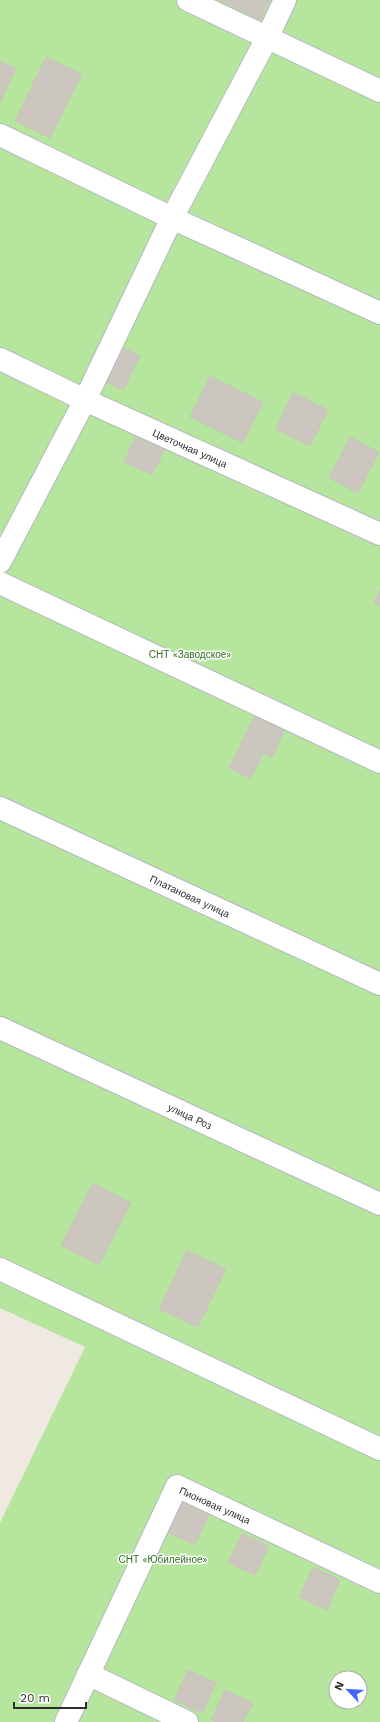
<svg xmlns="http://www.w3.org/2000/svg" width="380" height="1722" font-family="'Work Sans',sans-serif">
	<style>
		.grass { fill: #b6e59e; fill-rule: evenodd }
		.building { fill: #cbc7bf; stroke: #cbc5ba }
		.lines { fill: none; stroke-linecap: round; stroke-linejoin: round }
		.minor-casing { stroke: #b4b7c1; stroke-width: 24 }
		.minor { stroke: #fff; stroke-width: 22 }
		.labels { text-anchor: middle; stroke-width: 3; stroke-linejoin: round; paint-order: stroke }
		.street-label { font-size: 10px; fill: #2e2e2e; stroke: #fff }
		.park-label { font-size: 10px; fill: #2c6e1b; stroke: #fff }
	</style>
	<rect width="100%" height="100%" fill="#efe9e1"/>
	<path class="grass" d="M0,0H380V1722H0V1523L85,1347L0,1308ZM336,1678H360V1702H336Z"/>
	<path class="building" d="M220,0H270L260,20Z
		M46,57L82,74L50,138L15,121Z
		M0,61L16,69L0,103Z
		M118,345L140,356L123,390L101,379Z
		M210,376L263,402L243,443L190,417Z
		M293,392L328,410L310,446L276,429Z
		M137,433L166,447L152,475L124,462Z
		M350,437L379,452L358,493L329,478Z
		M380,590V606L374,603Z
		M254,717L284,731L272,758L263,753L251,779L229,768Z
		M93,1183L131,1203L99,1265L61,1245Z
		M187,1250L226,1269L198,1327L159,1309Z
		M181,1502L209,1515L195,1545L167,1532Z
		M242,1533L269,1546L255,1575L228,1563Z
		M313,1567L340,1580L327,1610L299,1597Z
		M188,1670L216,1683L202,1713L174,1700Z
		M225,1690L253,1703L243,1722H216L211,1720Z"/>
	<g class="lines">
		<defs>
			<path id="minor" d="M188,0L380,91
				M0,135L172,218L380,313
				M0,359L85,400L380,534
				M0,562L85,400L172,218L267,38L285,0
				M0,583L380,762
				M0,808L380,984
				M0,1028L380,1204
				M0,1269L380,1449
				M88,1674L187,1722
				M66,1722L177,1486L380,1582"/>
		</defs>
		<use href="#minor" class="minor-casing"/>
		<use href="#minor" class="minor"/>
	</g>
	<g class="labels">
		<g class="street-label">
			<text transform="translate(190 448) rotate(24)" y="4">Цветочная улица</text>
			<text transform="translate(190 896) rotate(25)" y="4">Платановая улица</text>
			<text transform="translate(190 1116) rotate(25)" y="4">улица Роз</text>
			<text transform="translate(215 1505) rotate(24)" y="4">Пионовая улица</text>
		</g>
		<g class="park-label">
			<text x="190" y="658">СНТ «Заводское»</text>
			<text x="163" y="1563">СНТ «Юбилейное»</text>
		</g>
	</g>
	<g transform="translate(348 1690) rotate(295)"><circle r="19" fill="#ffffff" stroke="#ababab"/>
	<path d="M0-3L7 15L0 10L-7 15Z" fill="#4264fb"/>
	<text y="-6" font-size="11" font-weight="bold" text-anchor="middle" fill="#2e2e2e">N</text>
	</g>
	<path d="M14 1702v6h72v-6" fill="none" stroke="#2e2e2e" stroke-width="2"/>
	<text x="20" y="1702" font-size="12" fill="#2e2e2e" stroke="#ffffff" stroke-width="3" paint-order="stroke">20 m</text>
</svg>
